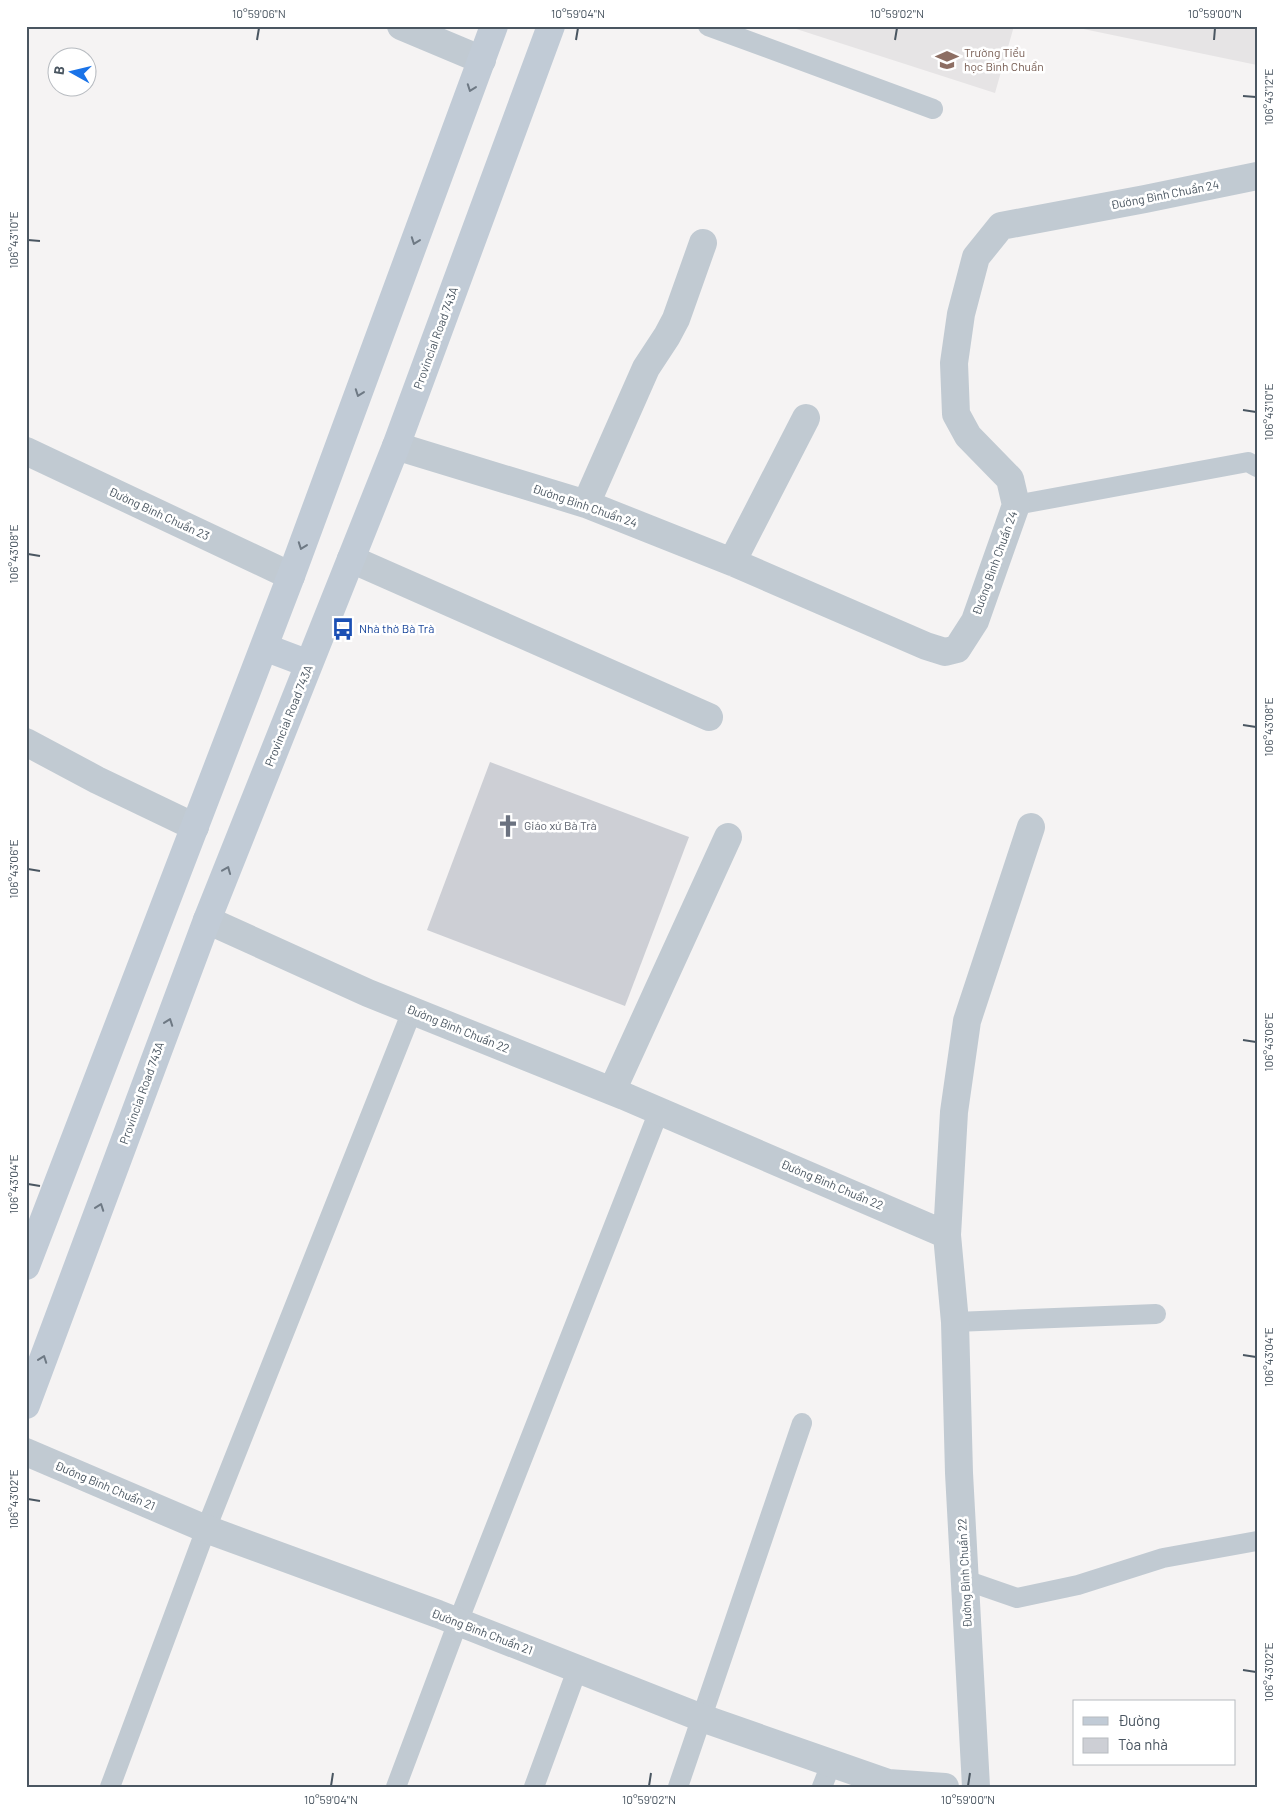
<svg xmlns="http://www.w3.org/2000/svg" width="1283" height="1813" font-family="Barlow,sans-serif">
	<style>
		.education { fill: #e6e4e5 }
		.building { fill: #cdcfd5 }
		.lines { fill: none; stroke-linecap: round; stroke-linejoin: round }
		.lane { stroke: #c1cad2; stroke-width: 20 }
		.street { stroke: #c1cad2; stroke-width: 28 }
		.secondary { stroke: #c1cbd6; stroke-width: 28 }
		.oneway { stroke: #6e7984 }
		.ticks { fill: none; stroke: #4a5661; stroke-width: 2 }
		.labels { text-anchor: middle; stroke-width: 5; stroke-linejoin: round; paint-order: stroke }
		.education-label { font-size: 12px; fill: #785e54; stroke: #fff; text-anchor: start }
		.street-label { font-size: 12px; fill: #4a5661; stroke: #fff }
		.transit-label { font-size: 12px; fill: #164399; stroke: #fff; text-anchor: start }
		.worship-label { font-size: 12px; fill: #5b616d; stroke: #fff; text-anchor: start }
		.neatline { fill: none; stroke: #4a5661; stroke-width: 2 }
		.ticks-label { font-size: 12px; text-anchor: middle; fill: #4a5661 }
	</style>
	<rect width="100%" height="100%" fill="#f5f3f3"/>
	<path class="education" d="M787,26H1014L995,93Z
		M1069,26H1257V65Z"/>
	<path class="building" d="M490,762L689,837L625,1006L427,930Z"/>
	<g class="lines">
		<path class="lane" d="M708,26L933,109
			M1016,505L1248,462L1257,467
			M955,1322L1156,1314
			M965,1580L1017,1598L1078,1585L1163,1558L1257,1541
			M110,1787L206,1529L412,1011
			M396,1787L458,1622L659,1111
			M534,1787L577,1670
			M678,1787L802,1423
			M822,1787L831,1764"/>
		<path class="street" d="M401,26L482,60
			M396,446L586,504L732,562L926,646L945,652L957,649L975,621L1016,505L1010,479L968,436L956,414L954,363L961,314L976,257L1001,226L1145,199L1257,176
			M26,451L291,576
			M586,504L646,368L667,336L676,319L703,243
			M351,559L709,717
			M732,562L806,418
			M26,742L97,780L195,827
			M207,920L368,993L624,1096L947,1235L955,1322L959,1473L976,1787
			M612,1091L728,837
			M947,1235L954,1112L967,1021L1031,827
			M26,1452L206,1529L438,1614L702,1718L888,1783L945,1787"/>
		<path class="secondary" d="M264,647L309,664
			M26,1266L291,576L494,26
			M26,1405L207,920L396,446L551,26"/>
	</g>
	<defs><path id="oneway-chevron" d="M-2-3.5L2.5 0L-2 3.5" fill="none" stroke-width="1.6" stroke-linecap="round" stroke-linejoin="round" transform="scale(1.25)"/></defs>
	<g class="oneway">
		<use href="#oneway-chevron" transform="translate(471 88) rotate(110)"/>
		<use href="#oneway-chevron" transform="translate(415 241) rotate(110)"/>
		<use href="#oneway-chevron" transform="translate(359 393) rotate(110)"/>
		<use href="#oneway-chevron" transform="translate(302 546) rotate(110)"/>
		<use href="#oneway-chevron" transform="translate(227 870) rotate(-68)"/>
		<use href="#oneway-chevron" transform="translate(169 1022) rotate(-70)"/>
		<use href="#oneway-chevron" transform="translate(100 1207) rotate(-70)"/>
		<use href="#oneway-chevron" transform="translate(43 1359) rotate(-70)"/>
	</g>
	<path class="ticks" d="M257,40L259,28M576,40L578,28M895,40L897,28M1214,40L1215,28M1243,96L1256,97M28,240L40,241M1243,410L1256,412M28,554L40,556M1243,725L1256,727M28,869L40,871M1243,1040L1256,1042M28,1184L40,1186M1243,1355L1256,1357M28,1499L40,1501M1243,1670L1256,1672M331,1786L333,1773M649,1786L651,1773M968,1786L970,1773"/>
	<defs>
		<symbol id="school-bare" viewBox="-9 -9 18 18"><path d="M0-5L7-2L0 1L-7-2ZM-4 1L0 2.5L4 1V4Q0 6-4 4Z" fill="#8d6e63" stroke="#fff" stroke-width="2.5" paint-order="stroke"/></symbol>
		<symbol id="bus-bare" viewBox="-9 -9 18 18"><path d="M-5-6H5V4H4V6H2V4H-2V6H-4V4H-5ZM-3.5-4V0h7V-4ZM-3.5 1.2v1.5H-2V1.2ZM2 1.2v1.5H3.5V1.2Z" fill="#1a4fb4" stroke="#fff" stroke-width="2.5" paint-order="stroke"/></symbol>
		<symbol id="church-bare" viewBox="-9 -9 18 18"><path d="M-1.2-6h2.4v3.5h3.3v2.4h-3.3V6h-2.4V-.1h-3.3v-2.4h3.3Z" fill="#6b7280" stroke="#fff" stroke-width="2.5" paint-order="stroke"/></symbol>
	</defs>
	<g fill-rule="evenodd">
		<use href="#school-bare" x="931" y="44" width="32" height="32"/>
		<use href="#bus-bare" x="327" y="613" width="32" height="32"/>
		<use href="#church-bare" x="492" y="810" width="32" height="32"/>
	</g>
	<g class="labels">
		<g class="education-label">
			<text x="964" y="57">Trường Tiểu<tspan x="964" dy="14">học Bình Chuẩn</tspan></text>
		</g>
		<g class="street-label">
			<text transform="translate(1165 195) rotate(-11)" y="4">Đường Bình Chuẩn 24</text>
			<text transform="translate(436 338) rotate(-70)" y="4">Provincial Road 743A</text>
			<text transform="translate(585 506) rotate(19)" y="4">Đường Bình Chuẩn 24</text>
			<text transform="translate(159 514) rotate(25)" y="4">Đường Bình Chuẩn 23</text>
			<text transform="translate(995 563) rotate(-70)" y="4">Đường Bình Chuẩn 24</text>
			<text transform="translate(289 716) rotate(-68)" y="4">Provincial Road 743A</text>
			<text transform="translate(458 1029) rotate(22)" y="4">Đường Bình Chuẩn 22</text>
			<text transform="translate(142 1093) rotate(-70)" y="4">Provincial Road 743A</text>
			<text transform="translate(832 1185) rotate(23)" y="4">Đường Bình Chuẩn 22</text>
			<text transform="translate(105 1486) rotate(23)" y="4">Đường Bình Chuẩn 21</text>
			<text transform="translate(965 1573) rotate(-93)" y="4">Đường Bình Chuẩn 22</text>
			<text transform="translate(482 1632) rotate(21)" y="4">Đường Bình Chuẩn 21</text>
		</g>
		<g class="transit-label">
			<text x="359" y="633">Nhà thờ Bà Trà</text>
		</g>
		<g class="worship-label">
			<text x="524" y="830">Giáo xứ Bà Trà</text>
		</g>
	</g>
	<rect width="1283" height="1813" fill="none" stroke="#ffffff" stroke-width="55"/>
	<rect x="1073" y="1700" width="162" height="65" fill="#ffffff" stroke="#b7bbc0"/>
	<rect x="1083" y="1717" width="25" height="8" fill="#c1cbd6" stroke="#b7bbc0"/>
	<text x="1118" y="1726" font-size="15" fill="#4a5661">Đường</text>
	<rect x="1083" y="1738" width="25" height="15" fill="#cdcfd5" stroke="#b7bbc0"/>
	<text x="1118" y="1750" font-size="15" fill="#4a5661">Tòa nhà</text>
	<g transform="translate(72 72) rotate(278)"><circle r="24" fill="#ffffff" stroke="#b7bbc0"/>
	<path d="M0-4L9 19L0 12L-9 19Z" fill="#1a73e8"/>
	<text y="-8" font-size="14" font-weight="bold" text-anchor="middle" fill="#4a5661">B</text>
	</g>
	<rect x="28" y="28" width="1228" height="1758" class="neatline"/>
	<g class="ticks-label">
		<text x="259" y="18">10°59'06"N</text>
		<text x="578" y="18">10°59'04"N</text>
		<text x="897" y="18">10°59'02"N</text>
		<text x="1215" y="18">10°59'00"N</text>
		<text transform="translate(1269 97) rotate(-90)" y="4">106°43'12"E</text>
		<text transform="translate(14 240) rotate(-90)" y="4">106°43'10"E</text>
		<text transform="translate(1269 412) rotate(-90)" y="4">106°43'10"E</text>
		<text transform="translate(14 554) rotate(-90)" y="4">106°43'08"E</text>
		<text transform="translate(1269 727) rotate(-90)" y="4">106°43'08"E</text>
		<text transform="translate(14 869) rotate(-90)" y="4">106°43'06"E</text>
		<text transform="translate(1269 1042) rotate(-90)" y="4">106°43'06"E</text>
		<text transform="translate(14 1184) rotate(-90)" y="4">106°43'04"E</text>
		<text transform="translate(1269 1357) rotate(-90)" y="4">106°43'04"E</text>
		<text transform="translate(14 1499) rotate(-90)" y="4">106°43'02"E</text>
		<text transform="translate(1269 1672) rotate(-90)" y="4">106°43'02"E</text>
		<text x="331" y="1804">10°59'04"N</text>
		<text x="649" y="1804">10°59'02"N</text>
		<text x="968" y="1804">10°59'00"N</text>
	</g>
</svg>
